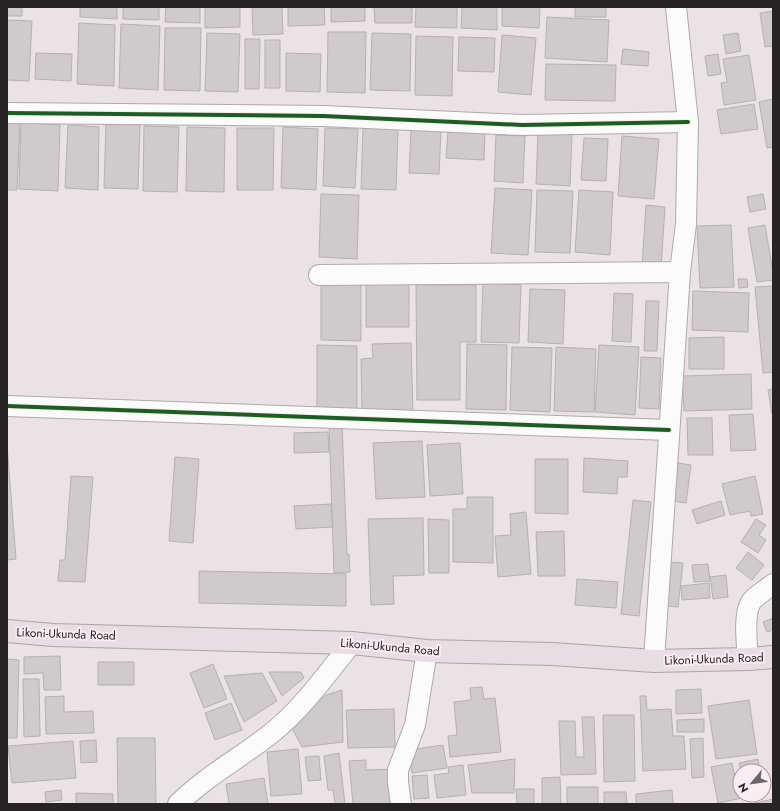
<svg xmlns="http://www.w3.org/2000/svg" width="780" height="811" font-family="Jost,sans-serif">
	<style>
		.building { fill: #d1cacd; stroke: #b6b0b2 }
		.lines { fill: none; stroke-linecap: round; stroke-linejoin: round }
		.minor-casing { stroke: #afa9ab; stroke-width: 22 }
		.trunk-casing { stroke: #afa1a7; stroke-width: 24 }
		.minor { stroke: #fcfbfb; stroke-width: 20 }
		.trunk { stroke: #e7dde2; stroke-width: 22 }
		.cycleway-casing { stroke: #fbebf2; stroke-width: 6 }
		.cycleway { stroke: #1b5e20; stroke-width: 4 }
		.labels { text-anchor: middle; stroke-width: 4; stroke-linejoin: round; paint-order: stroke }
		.street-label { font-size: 12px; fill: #272224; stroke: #fbebf2 }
	</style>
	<rect width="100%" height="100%" fill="#eae2e5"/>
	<path class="building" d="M7,7H22V16H7Z
		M80,7H117V19L80,17Z
		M123,7H159V20L123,19Z
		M166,7H200V23L165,22Z
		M205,7H240V27L205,28Z
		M246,7H282L283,34L253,35L252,7Z
		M288,7H324L325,25L288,26Z
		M331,7H365V21L331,22Z
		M374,7H412V23H375Z
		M416,7H457V28L415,27Z
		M462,7H497V30L461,28Z
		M502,7H540L539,28L502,26Z
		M575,7H606V17H575Z
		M773,11V46L765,47L760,13Z
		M547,17L609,20L607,62L545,58Z
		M7,20L32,21L29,81L7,80Z
		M79,23L115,25L114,86L77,84Z
		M121,24L160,26L158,90L119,88Z
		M165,28H201L200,91L164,90Z
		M328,32H366L365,93L327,92Z
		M207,33L240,34L238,92L205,91Z
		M372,33L411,34L410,91L370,90Z
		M738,33L741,51L726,54L723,35Z
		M502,35L536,38L531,95L498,92Z
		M416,36L453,37L452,96L415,95Z
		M459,37L495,38L494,72L458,71Z
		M245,39H260L259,89H245Z
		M265,40H280V88H265Z
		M623,49L649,52L648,66L621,64Z
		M36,53L72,54L71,81L35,79Z
		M286,53L321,54L320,92L286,91Z
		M718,54L721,74L708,76L705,56Z
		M749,55L756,100L724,105L721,83L727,82L723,59Z
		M546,64L616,65L615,101L545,100Z
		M773,99V147L767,148L759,102Z
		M754,104L758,129L721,134L717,110Z
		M21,122L60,125L58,191L19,189Z
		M7,123L20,124L17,190H7Z
		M106,124L140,125L138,189L104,188Z
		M68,125L99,127L98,190L65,188Z
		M144,126L179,127L177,192L143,191Z
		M187,127L225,128L224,192L186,191Z
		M283,127L318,129L316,190L281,188Z
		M237,128H274L273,190H237Z
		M325,128L358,129L355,188L323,186Z
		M363,128L398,129L396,190L361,189Z
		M411,130L441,131L439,174L409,173Z
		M448,131L485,133L484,160L446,158Z
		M538,132L572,134L570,186L536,184Z
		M496,135L525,136L523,183L494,181Z
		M622,136L659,139L654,199L618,196Z
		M584,138L608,139L606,181L581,180Z
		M495,188L532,190L528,255L491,253Z
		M537,190L573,191L570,253L535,252Z
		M579,190L613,192L610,255L575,252Z
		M321,194L359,195L357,259L319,257Z
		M763,194L766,209L750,212L747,197Z
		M646,205L665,207L661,268L642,266Z
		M731,225L734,287L700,288L697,226Z
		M765,225L773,272V280L757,282L748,228Z
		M321,279L361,280V341L321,340Z
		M738,279H747L748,287L739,288Z
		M366,282L409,283V327H366Z
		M483,283L521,285L519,343L481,342Z
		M416,285H476V342H460V400H417Z
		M773,286V372L763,373L755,287Z
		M530,289L565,290L563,344L528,342Z
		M693,291L749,293L748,332L692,330Z
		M614,293L633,294L631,342L612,341Z
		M646,301H659L657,351H644Z
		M724,337V369H689V338Z
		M411,343L413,413L362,414L361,359L373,358L372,344Z
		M467,344L507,345L506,410L466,409Z
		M317,345L357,346V411H317Z
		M599,345L639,347L635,415L595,412Z
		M512,347L552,348L550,412L510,410Z
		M556,347L596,349L594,412L554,411Z
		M641,357L661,358L659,409L639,408Z
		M751,374L752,409L684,411L682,376Z
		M773,389V414H772L768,390Z
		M753,414L756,450L731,451L729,415Z
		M687,418H712L713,455H688Z
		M329,423H342L347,554H349L350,572L334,573Z
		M328,432L329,452L294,453V433Z
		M422,441L425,497L376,499L373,443Z
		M460,443L463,494L430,496L427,445Z
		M7,444L16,559L7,560Z
		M175,457L199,459L193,543L169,541Z
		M584,458L628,461L627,477H618L617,494L583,492Z
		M535,459H568V514L535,513Z
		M678,463L691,465L686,503L673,501Z
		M71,476L93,477L85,582L58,581L60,560H65Z
		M755,476L763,514L751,516L750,511L730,515L722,484Z
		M467,497H493V563L453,562V509H467Z
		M633,500L651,502L639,616L621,614Z
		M721,501L725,515L697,524L692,510Z
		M331,504L333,527L296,529L294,506Z
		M526,512L531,574L498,577L495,536L511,535L510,514Z
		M423,518L424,575L393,576L394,604L371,605L368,519Z
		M428,519L449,520V573H429Z
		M756,519L766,525L759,535L766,540L758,553L741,542Z
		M564,531L565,576H538L536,532Z
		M748,552L764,565L752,580L736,568Z
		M670,562L683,563L678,607L665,606Z
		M708,564L710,581L694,582L692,565Z
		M199,571L346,574V606L199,603Z
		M726,575L728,597L713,599L710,577Z
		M577,579L618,582L616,608L575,605Z
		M709,583L710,598L682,600L681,586Z
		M773,618V630L767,632L763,622Z
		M60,656L61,690H44L43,673L24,674V657Z
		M7,659L19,660L17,738H7Z
		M98,662H134V685H98Z
		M213,664L227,699L204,708L190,673Z
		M269,672H301L304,678L282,696Z
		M262,673L277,701L244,722L224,676Z
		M23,679H39L40,736L24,737Z
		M482,687L484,699L495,698L501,752L450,757L448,736L457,735L454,702L471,700L470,688Z
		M701,689L702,713L676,714V690Z
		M342,690L343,742L302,747L290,724L326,695Z
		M64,696V712L93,711L94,733L46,734L45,697Z
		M640,696H646L647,710L671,709L673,736H684L686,769L643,771Z
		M749,700L757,754L716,759L708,706Z
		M231,703L242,730L215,740L205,713Z
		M394,709L395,747L348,748L346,710Z
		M603,715H634L635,781L604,782Z
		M582,717H594L596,774L561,775L559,721H575L576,757H584Z
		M704,719V732H677V720Z
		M117,738H155L156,804H118Z
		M703,738L704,777L692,778L690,739Z
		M96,740L97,762L81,763L80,741Z
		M73,741L76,778L12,783L8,746Z
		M443,745L447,768L412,773L409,750Z
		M298,749L302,794L271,796L267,752Z
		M339,753L345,804H335L333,790H328L324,756Z
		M319,756L321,780L308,781L305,757Z
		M515,759L514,793H472L468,765Z
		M758,759L760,771H741L739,763Z
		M366,760V770L394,769L397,804H353L349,761Z
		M732,763L737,788L740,787V795H757L718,803L711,767Z
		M463,765L466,795L437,798L434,775L449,773L448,767Z
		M427,775L429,798L414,799L412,776Z
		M560,777L561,804H542V778Z
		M264,778L268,804H229L226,784Z
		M567,787H598V804H567Z
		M516,789H534V804H517Z
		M61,790L62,800L46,802L45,792Z
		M672,790L673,804H636V794Z
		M604,792H626L627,804H604Z
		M76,793L113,794V804H76Z
		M773,799V804H751Z"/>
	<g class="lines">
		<defs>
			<path id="minor" d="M7,113L323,116L522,125L688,122
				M319,275L680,272
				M7,406L669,430
				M748,659C747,644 743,615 751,602C756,595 766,590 773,584
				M654,661L680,272L686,224L688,122L676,7
				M178,804C206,776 242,757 273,732C304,707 327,673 352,643
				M401,804L398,782V770L415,725L427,651"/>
			<path id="trunk" d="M7,631L53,635L352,643L427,651L552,654L654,661L748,659L773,657"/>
		</defs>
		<use href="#minor" class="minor-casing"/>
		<use href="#trunk" class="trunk-casing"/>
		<use href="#minor" class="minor"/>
		<use href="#trunk" class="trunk"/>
		<defs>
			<path id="cycleway" d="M7,113L323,116L522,125L688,122
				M7,406L669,430"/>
		</defs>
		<use href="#cycleway" class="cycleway-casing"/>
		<use href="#cycleway" class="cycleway"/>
	</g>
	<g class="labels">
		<g class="street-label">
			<text transform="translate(66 634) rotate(2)" y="4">Likoni-Ukunda Road</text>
			<text transform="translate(390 647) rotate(5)" y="4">Likoni-Ukunda Road</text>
			<text transform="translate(714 659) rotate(-2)" y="4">Likoni-Ukunda Road</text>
		</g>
	</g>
	<rect width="780" height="811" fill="none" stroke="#272224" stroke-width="16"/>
	<g transform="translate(752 783) rotate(241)"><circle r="19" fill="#fbebf2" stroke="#a69ba0"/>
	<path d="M0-3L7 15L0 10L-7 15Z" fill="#6b6568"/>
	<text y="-6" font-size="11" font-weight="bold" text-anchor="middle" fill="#272224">N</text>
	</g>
</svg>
